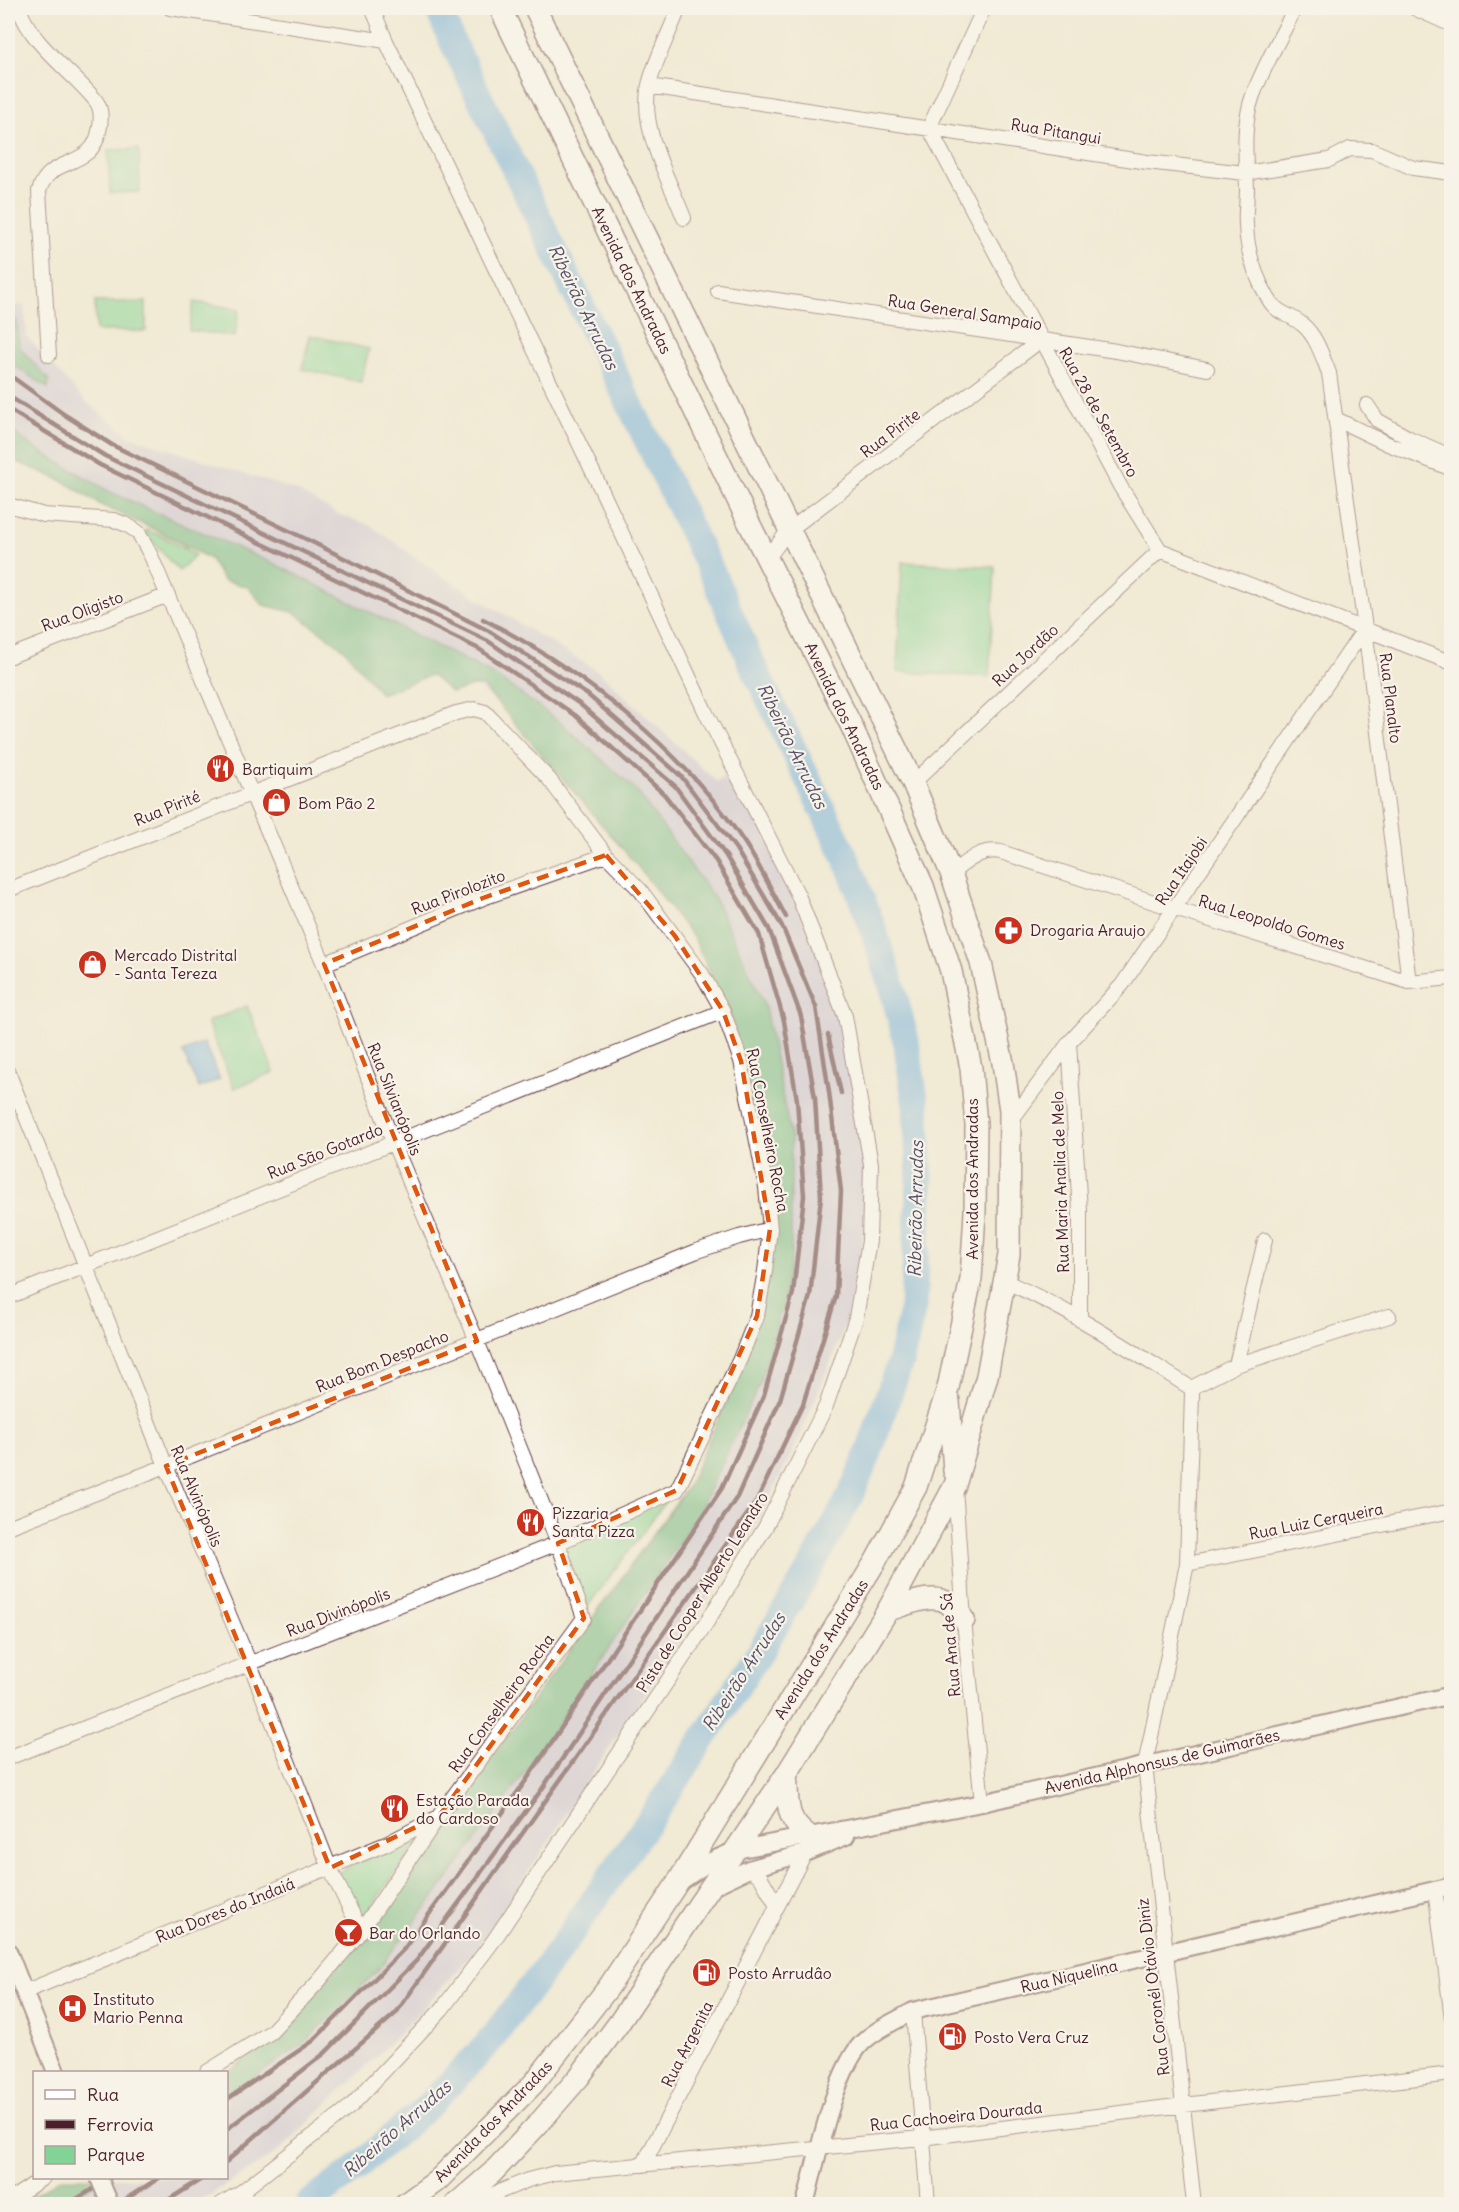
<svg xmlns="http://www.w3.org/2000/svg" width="1459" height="2212" font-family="Delius,sans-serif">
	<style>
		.industrial { fill: #c8bfd8 }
		.green { fill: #81d495; stroke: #667a60; stroke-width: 1.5 }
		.forest { fill: #68b67e; stroke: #596a54; stroke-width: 1.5 }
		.water { fill: #6eafe2; stroke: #5c6786; stroke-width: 1.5 }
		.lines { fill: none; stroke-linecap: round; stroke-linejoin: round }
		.river { stroke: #6eafe2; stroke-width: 27 }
		.minor-casing { stroke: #633d44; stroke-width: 16 }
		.tertiary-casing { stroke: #633d44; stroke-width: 20 }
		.primary-casing { stroke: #633d44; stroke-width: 24 }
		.minor { stroke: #fff; stroke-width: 14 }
		.tertiary { stroke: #fff; stroke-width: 16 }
		.primary { stroke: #fff; stroke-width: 21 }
		.rail { stroke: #4a1f2b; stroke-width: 4.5 }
		.tertiary-bridge-casing { stroke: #633d44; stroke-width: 20; stroke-linecap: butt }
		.tertiary-bridge { stroke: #fff; stroke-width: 16 }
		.marked { fill: none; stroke: #e0560e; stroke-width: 4.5; stroke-dasharray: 12 8; stroke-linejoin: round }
		.labels { text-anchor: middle; stroke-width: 4.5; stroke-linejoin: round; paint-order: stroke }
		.street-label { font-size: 16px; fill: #4a1f2b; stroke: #f7f3e8 }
		.poi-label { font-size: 16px; fill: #4a1f2b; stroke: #f7f3e8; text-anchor: start }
		.water-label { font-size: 18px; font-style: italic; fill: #57516b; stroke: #f7f3e8 }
	</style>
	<rect width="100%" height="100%" fill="#f7f3e8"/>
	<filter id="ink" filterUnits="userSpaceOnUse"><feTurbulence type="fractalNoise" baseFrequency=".0167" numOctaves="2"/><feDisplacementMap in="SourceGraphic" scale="12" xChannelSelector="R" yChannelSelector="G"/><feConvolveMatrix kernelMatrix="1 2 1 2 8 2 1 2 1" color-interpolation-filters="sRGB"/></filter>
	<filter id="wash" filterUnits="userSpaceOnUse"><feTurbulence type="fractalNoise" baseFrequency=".008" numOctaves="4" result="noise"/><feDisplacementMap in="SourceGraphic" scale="24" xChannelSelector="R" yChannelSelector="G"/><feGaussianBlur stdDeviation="1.35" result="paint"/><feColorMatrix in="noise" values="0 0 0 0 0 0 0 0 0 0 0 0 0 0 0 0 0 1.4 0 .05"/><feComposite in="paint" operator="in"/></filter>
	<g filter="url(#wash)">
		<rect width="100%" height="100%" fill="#f1ead4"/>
		<path class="industrial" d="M24,305L27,337L84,400L129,436L297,491L337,514L370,525L443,577L599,672L717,782L736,768L836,995L868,1141L865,1227L849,1317L796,1446L750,1534L479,1947L401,2032L279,2151L196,2204H23L68,2178H226L227,2077L303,2023L627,1605L758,1350L777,1160L696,921L524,728L473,682L341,629L8,439V306Z"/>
		<path class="green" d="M139,149L140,192L110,193L108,150Z
			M95,302H146V331H96Z
			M194,302L239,309L235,337L189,330Z
			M310,335L369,349L361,382L302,369Z
			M145,530L162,536L195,555L179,571L149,538Z
			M902,562L995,567L989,677L897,672Z
			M247,1006L274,1072L234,1088L207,1022Z
			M671,1494L585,1610L563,1544Z
			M429,1827L360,1922L337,1873Z"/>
		<path class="forest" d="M8,319L17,321L19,347L49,380L48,388L8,361Z
			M8,429L43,453L110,492L279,566L494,675L561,723L636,790L714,898L764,1003L791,1138V1259L783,1304L759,1386L695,1519L540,1751L448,1879L376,1972L304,2043L227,2096V2073L298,2021L304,2007L364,1934L688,1486L734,1384L773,1230L731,1016L693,937L639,868L483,686H472L452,693L431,675L381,694L344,649L321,632L293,612L263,605L248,587L223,580L210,559L162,533L101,505L63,481L8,458Z
			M61,2178H104L62,2204H19Z"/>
		<path class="water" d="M204,1043L220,1079L199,1088L183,1052Z"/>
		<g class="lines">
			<path class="river" d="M308,2204L355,2169L427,2107L485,2047L558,1952L662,1802L759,1653L807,1574L847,1502L867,1458L901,1359L913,1307L920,1178L916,1106L906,1041L892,986L871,923L846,858L752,664L713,575L451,39L438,8"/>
		</g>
	</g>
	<g filter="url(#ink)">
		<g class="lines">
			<defs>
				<path id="minor" d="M19,8C32,46 71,70 96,101C105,113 100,142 88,152C69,167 47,164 39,191L49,355
					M170,8L386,41
					M679,8C670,32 655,60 649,85C639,128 669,179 684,218
					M1295,8C1281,37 1263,67 1252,98C1242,128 1246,158 1247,189C1247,201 1245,213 1246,225C1247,251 1255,276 1268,298C1277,315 1291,314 1303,325C1317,337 1322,356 1329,373L1365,628L1409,982
					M1414,8L1452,25
					M649,86L1147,162L1245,173L1329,160L1350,149L1372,150L1413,168L1452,173
					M929,128L1120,486L1160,550L1452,663
					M929,128L984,8
					M718,291L1116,351L1207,369
					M1367,405L1377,420L1409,438L1452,457
					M1336,419L1388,444L1452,469
					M8,505L44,515L114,520L127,525L138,532L151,556L324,964L393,1142L477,1341L558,1543L584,1618L439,1816L361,1931L318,1982L271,2032L207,2072
					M767,559L788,531L1041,340
					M8,657L168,595
					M913,783L1160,550
					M951,873C967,862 980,848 1001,852L1175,909L1409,982L1452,978
					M8,890L456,713L474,709L485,712L549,779L606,855L641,891L702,974L723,1011L741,1061L766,1187L770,1229L765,1271L757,1316L740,1359L677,1490L558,1543L8,1758
					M324,964L483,898L606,855
					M1069,1043L1080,1211V1320
					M8,1072L166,1466L250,1664L331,1871L361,1931
					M1010,1122L1069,1043L1122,985L1365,628
					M1004,1281C1070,1309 1130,1350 1191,1388L1192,1393L1187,1564L1145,1765L1194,2204
					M8,1297L723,1011
					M1236,1365L1265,1240
					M1191,1388L1236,1365L1389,1316
					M955,1487L964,1620L982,1803
					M8,1527L166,1466L697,1251L739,1237L770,1229
					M1187,1564L1452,1511
					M749,1869L760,1876L777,1906
					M1435,1889L1452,2018
					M24,1992L386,1844L436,1818
					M913,2011L928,2204
					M643,2165L805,1853
					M241,2192L250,2204
					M8,2201L43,2178
					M472,2203L528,2180L555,2173L921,2138L1184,2105L1452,2074
					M221,2204L241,2192L351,2106L442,2009L494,1940L707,1622L766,1526L826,1406L856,1318L869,1241L871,1164L845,1016L798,895L706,713L602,491L386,41L372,8"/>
				<path id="tertiary" d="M680,1882L711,1861L736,1850L982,1803L1452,1695
					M711,1887L749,1869L805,1853L846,1836
					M8,1951L56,2072
					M480,2204L481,2201
					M805,2204C816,2163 834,2072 862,2043C876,2029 896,2021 913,2011L1452,1886"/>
				<path id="primary" d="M949,1401L954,1471
					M888,1610C904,1606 932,1592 948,1603C954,1607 959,1615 964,1620
					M786,1775C789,1803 784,1818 808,1836
					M405,2204L438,2180L534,2083L608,1988L676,1885L875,1562L916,1487L948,1388L971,1279L975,1212L976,1125L971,1068L951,971L923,886L851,725L748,521L500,8
					M456,2204L493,2172L539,2123L579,2077L619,2023L786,1775L888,1610L955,1485L987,1376L1009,1255L1010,1110L1003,1063L981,963L951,873L913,783L535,8"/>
			</defs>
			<use href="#minor" class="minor-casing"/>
			<use href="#tertiary" class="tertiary-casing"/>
			<use href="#primary" class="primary-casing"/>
			<use href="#minor" class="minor"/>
			<use href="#tertiary" class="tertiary"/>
			<use href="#primary" class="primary"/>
			<path class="rail" d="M8,374L65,415L112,445L310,541L489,631L588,695L681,776L736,849L782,926L816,1007L829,1092L841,1191L836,1296L803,1404L756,1502L396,2013L226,2162
				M8,396L105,456L488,641L581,705L675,786L726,856L769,929L801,1016L815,1098L821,1197L810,1296L780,1400L737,1497L542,1789L417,1960L325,2053L226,2130
				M8,409L100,465L479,649L575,715L664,794L716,861L759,934L784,1021L797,1100L804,1196L793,1293L764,1395L722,1488L527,1779L404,1949L313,2041L226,2100
				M483,619C581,669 686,752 746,845C761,868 773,893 786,917
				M828,1035L841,1093
				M69,2204L110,2178
				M118,2204L159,2178
				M162,2204L203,2178"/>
			<defs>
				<path id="tertiary-bridge" d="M99,2178L110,2204"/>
			</defs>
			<use href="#tertiary-bridge" class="tertiary-bridge-casing"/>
			<use href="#tertiary-bridge" class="tertiary-bridge"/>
		</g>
	</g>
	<path d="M0 0H1459V2212H0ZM606,855L675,936L723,1011L741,1061L770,1229L757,1316L677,1490L558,1543L584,1618L439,1816L330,1868L166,1466L477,1341L324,964L483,898Z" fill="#f1ead4" fill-opacity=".55" fill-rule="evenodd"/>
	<path class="marked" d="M606,855L675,936L723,1011L741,1061L770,1229L757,1316L677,1490L558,1543L584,1618L439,1816L330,1868L166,1466L477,1341L324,964L483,898Z"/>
	<defs>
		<symbol id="restaurant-disc" viewBox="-11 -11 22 22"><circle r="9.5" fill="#c8321e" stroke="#f7f3e8"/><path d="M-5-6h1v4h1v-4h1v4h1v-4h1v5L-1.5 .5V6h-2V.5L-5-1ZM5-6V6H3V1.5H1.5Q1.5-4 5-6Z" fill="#fff"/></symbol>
		<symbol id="shop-disc" viewBox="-11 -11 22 22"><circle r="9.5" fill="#c8321e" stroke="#f7f3e8"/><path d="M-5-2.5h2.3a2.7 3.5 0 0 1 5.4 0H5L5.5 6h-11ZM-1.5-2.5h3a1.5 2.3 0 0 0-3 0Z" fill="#fff"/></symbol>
		<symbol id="pharmacy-disc" viewBox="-11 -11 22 22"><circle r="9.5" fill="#c8321e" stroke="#f7f3e8"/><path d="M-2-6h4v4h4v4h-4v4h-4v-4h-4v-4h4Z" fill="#fff"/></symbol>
		<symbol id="bar-disc" viewBox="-11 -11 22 22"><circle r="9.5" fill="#c8321e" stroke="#f7f3e8"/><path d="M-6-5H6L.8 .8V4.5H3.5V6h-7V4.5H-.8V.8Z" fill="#fff"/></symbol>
		<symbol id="fuel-disc" viewBox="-11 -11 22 22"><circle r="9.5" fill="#c8321e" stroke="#f7f3e8"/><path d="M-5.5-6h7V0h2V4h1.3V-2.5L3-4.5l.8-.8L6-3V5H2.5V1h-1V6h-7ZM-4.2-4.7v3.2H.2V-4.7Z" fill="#fff"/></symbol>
		<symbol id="hospital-disc" viewBox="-11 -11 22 22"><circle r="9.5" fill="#c8321e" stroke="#f7f3e8"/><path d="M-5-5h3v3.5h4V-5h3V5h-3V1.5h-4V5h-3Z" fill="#fff"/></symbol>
	</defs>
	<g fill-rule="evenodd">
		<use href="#restaurant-disc" x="204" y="752" width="33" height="33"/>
		<use href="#shop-disc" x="260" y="786" width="33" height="33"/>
		<use href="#pharmacy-disc" x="992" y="914" width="33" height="33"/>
		<use href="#shop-disc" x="76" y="948" width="33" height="33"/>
		<use href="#restaurant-disc" x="514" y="1506" width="33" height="33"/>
		<use href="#restaurant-disc" x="378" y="1792" width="33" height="33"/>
		<use href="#bar-disc" x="332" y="1916" width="33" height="33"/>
		<use href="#fuel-disc" x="690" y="1956" width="33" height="33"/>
		<use href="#hospital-disc" x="56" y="1992" width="33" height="33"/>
		<use href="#fuel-disc" x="936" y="2020" width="33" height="33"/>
	</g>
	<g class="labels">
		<g class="street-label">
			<text transform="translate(1056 131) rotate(9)" y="6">Rua Pitangui</text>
			<text transform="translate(632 280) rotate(64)" y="6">Avenida dos Andradas</text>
			<text transform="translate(965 312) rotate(9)" y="6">Rua General Sampaio</text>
			<text transform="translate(1099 412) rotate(61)" y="6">Rua 28 de Setembro</text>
			<text transform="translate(890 433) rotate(-37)" y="6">Rua Pirite</text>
			<text transform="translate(82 611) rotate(-21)" y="6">Rua Oligisto</text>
			<text transform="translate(1025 655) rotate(-43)" y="6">Rua Jordão</text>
			<text transform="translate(1391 698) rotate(83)" y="6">Rua Planalto</text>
			<text transform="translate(845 716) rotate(64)" y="6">Avenida dos Andradas</text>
			<text transform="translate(167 808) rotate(-22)" y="6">Rua Pirité</text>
			<text transform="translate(1181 871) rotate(-56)" y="6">Rua Itajobi</text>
			<text transform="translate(458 892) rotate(-21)" y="6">Rua Pirolozito</text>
			<text transform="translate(1272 922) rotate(17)" y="6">Rua Leopoldo Gomes</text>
			<text transform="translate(395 1099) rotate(68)" y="6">Rua Silvianópolis</text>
			<text transform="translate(768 1130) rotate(79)" y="6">Rua Conselheiro Rocha</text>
			<text transform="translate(325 1151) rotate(-22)" y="6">Rua São Gotardo</text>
			<text transform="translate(972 1179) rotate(-90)" y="6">Avenida dos Andradas</text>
			<text transform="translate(1060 1182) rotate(-92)" y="6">Rua Maria Analia de Melo</text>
			<text transform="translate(382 1361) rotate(-22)" y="6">Rua Bom Despacho</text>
			<text transform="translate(197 1496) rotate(67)" y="6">Rua Alvinópolis</text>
			<text transform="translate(1316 1521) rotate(-11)" y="6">Rua Luiz Cerqueira</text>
			<text transform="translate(702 1592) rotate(-58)" y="6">Pista de Cooper Alberto Leandro</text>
			<text transform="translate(338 1612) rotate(-21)" y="6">Rua Divinópolis</text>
			<text transform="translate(950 1645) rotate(-95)" y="6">Rua Ana de Sá</text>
			<text transform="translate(821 1649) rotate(-58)" y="6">Avenida dos Andradas</text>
			<text transform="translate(501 1703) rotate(-54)" y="6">Rua Conselheiro Rocha</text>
			<text transform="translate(1162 1761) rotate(-13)" y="6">Avenida Alphonsus de Guimarães</text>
			<text transform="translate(225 1910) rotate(-22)" y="6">Rua Dores do Indaiá</text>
			<text transform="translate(1069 1976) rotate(-13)" y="6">Rua Niquelina</text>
			<text transform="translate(1153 1987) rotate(-97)" y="6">Rua Coronél Otávio Diniz</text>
			<text transform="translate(687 2044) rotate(-63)" y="6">Rua Argenita</text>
			<text transform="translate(956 2116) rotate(-6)" y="6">Rua Cachoeira Dourada</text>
			<text transform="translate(493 2121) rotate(-46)" y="6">Avenida dos Andradas</text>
		</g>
		<g class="poi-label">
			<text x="242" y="775">Bartiquim</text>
			<text x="298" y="809">Bom Pão 2</text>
			<text x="1030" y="936">Drogaria Araujo</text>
			<text x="114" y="961">Mercado Distrital<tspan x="114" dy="18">- Santa Tereza</tspan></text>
			<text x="552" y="1519">Pizzaria<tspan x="552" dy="18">Santa Pizza</tspan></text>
			<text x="416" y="1806">Estação Parada<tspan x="416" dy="18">do Cardoso</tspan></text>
			<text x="369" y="1939">Bar do Orlando</text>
			<text x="728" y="1979">Posto Arrudâo</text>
			<text x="93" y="2005">Instituto<tspan x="93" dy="18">Mario Penna</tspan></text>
			<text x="974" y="2043">Posto Vera Cruz</text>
		</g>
		<g class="water-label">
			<text transform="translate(583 307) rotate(64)" y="6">Ribeirão Arrudas</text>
			<text transform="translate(792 746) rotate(64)" y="6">Ribeirão Arrudas</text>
			<text transform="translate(916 1209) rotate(-89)" y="6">Ribeirão Arrudas</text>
			<text transform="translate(744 1672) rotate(-57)" y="6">Ribeirão Arrudas</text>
			<text transform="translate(397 2129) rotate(-41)" y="6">Ribeirão Arrudas</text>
		</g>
	</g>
	<rect width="1459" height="2212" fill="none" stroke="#f7f3e8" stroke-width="30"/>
	<rect x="33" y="2071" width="195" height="108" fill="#f7f3e8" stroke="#b29e9c" stroke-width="1.5"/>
	<rect x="45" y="2090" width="30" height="9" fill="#ffffff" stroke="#b29e9c" stroke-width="1.5"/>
	<text x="87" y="2101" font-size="18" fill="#4a1f2b">Rua</text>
	<rect x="45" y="2120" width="30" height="9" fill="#4a1f2b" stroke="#b29e9c" stroke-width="1.5"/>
	<text x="87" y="2131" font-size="18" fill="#4a1f2b">Ferrovia</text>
	<rect x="45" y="2146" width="30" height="18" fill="#81d495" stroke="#b29e9c" stroke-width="1.5"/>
	<text x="87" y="2161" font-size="18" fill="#4a1f2b">Parque</text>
</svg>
